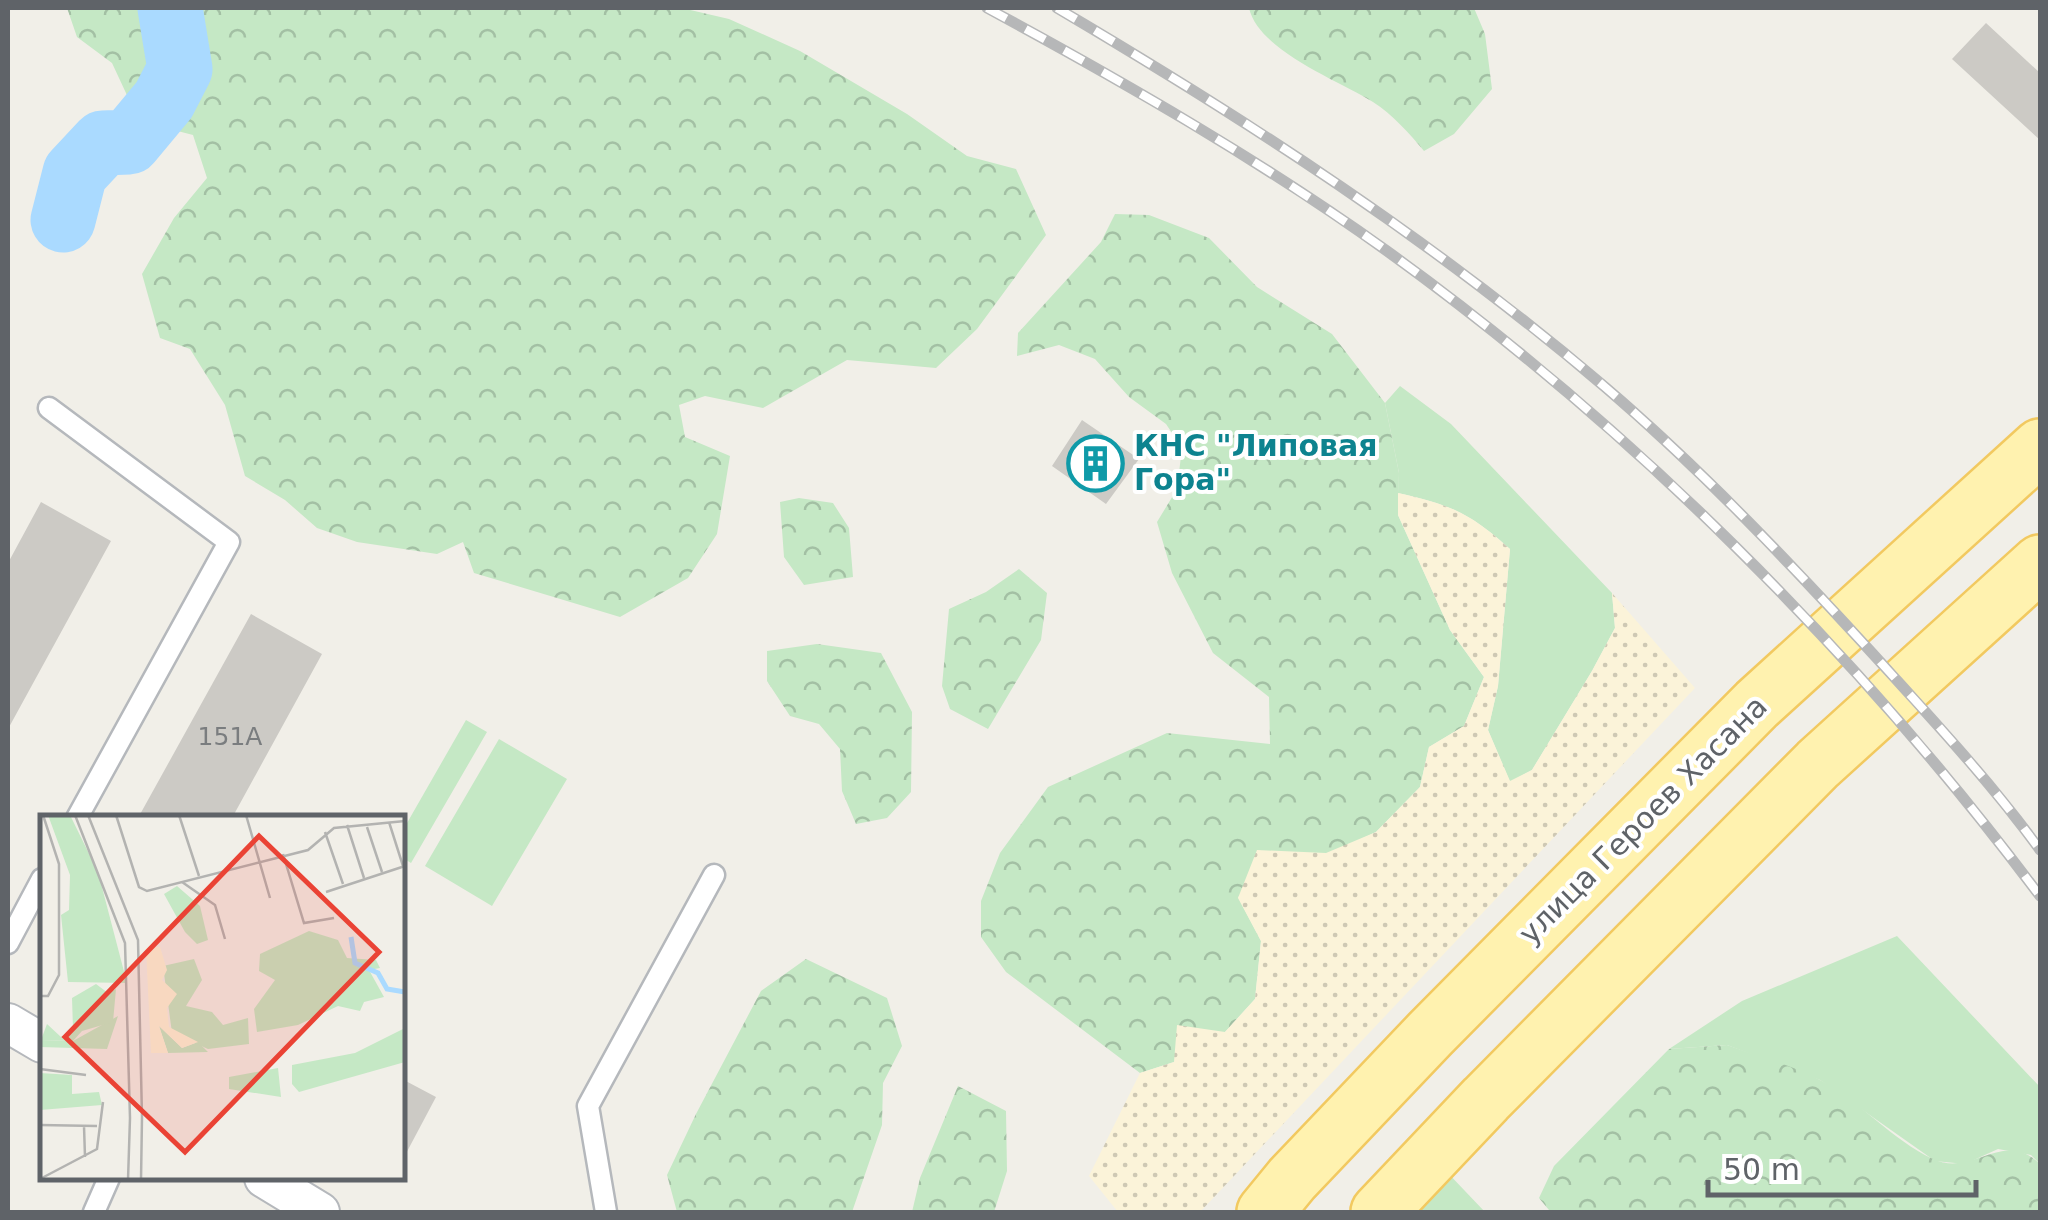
<svg xmlns="http://www.w3.org/2000/svg" width="2048" height="1220" font-family="'DejaVu Sans',sans-serif">
	<style>
		.grass { fill: #c5e8c5 }
		.forest { fill: url(#forest-crowns) }
		.sand { fill: url(#sand-dots) }
		.lines { fill: none; stroke-linecap: round; stroke-linejoin: round }
		.river { stroke: #aadaff; stroke-width: 65 }
		.building { fill: #cccac5 }
		.service-casing { stroke: #b5b8bc; stroke-width: 25 }
		.minor-casing { stroke: #b5b8bc; stroke-width: 42 }
		.primary-casing { stroke: #f2c960; stroke-width: 60 }
		.service { stroke: #fff; stroke-width: 20 }
		.minor { stroke: #fff; stroke-width: 38 }
		.primary { stroke: #fff2af; stroke-width: 55 }
		.rail-casing { stroke: #b6b7b8; stroke-width: 11 }
		.rail { stroke: #fff; stroke-width: 8; stroke-dasharray: 22; stroke-linecap: butt }
		.labels { text-anchor: middle; stroke-width: 8; stroke-linejoin: round; paint-order: stroke }
		.number-label { font-size: 25px; fill: #7a7d7f }
		.culture-label { font-size: 30px; font-weight: bold; fill: #0d838f; stroke: #fff; text-anchor: start }
		.street-label { font-size: 30px; fill: #5f6368; stroke: #fff }
		.inset-river { fill: none; stroke: #aadaff; stroke-width: 5 }
		.inset-road { fill: none; stroke: #b3b3b1; stroke-width: 2.5 }
		.view { fill: #ea4335; fill-opacity: 0.15; stroke: #ea4335; stroke-width: 5 }
		.inset-edge { fill: none; stroke: #5f6368; stroke-width: 5 }
	</style>
	<defs>
		<pattern id="forest-crowns" width="20" height="18" patternUnits="userSpaceOnUse" patternTransform="scale(2.5)"><rect width="20" height="18" fill="#c5e8c5"/><path d="M2 6a3 3 0 1 1 6 0M12 15a3 3 0 1 1 6 0" fill="none" stroke="#a3c0a4"/></pattern>
		<pattern id="sand-dots" width="8" height="8" patternUnits="userSpaceOnUse" patternTransform="scale(2.5)"><rect width="8" height="8" fill="#fbf3d9"/><path d="M2 2h.1M6 6h.1" fill="none" stroke="#cec8b4" stroke-width="1.8" stroke-linecap="round"/></pattern>
	</defs>
	<rect width="100%" height="100%" fill="#f1efe8"/>
	<path class="grass" d="M1400,386L1451,424L1612,593L1615,628L1592,671L1532,770L1510,782L1488,730L1498,686L1510,549C1470,513 1451,505 1398,493L1399,473L1385,403Z
		M466,720L487,732L411,863L403,858V830Z
		M499,739L567,779L492,906L425,866Z
		M1897,936L2040,1087V1164L2031,1155L1998,1149L1965,1164L1935,1161L1820,1080L1727,1045L1669,1049L1742,1001Z
		M1445,1170L1485,1212H1413Z"/>
	<path class="forest" d="M67,8L686,9L729,19L800,51L907,114L967,156L1016,169L1046,235L977,329L936,368L847,360L763,408L705,396L679,405L685,437L730,456L717,534L688,578L620,617L474,573L463,542L437,554L357,542L317,528L285,500L245,476L225,405L190,349L160,338L142,274L174,218L207,178L193,135L139,121L112,63L77,37Z
		M1249,8H1474L1485,34L1492,89L1454,134L1424,151C1409,133 1393,115 1373,102C1338,80 1259,51 1249,8Z
		M1115,214L1149,215L1209,238L1257,287L1332,334L1385,403L1399,473L1398,515L1450,630L1484,677L1464,726L1429,747L1420,787L1376,832L1238,897L1261,941L1255,999L1225,1032L1174,1062L1140,1073L1006,972L981,937V901L1000,853L1048,787L1167,733L1270,744L1269,697L1213,653L1172,573L1157,522L1177,489L1182,448L1166,424L1129,397L1095,359L1059,345L1017,356L1018,333L1101,242Z
		M799,498L833,503L849,528L853,577L804,585L784,557L780,502Z
		M1019,569L1047,593L1041,640L988,729L950,709L942,686L949,609L986,592Z
		M817,644L881,653L912,712L911,792L887,818L856,824L842,791L840,749L819,724L790,716L767,681V651Z
		M806,959L887,998L902,1046L883,1083L882,1125L852,1212H677L667,1175L696,1114L761,991Z
		M1727,1045C1757,1056 1792,1065 1820,1080C1860,1101 1892,1140 1933,1159C1973,1178 2003,1128 2040,1164V1212H1572L1549,1210L1539,1198L1554,1166L1669,1049Z
		M958,1086L1006,1111L1007,1171L994,1212H912L920,1178Z"/>
	<path class="sand" d="M1398,493C1451,505 1470,513 1510,549L1498,686L1488,730L1510,781L1532,770L1592,671L1615,628L1612,593L1695,688L1200,1212H1118L1089,1176L1140,1073L1174,1062L1177,1025L1225,1032L1255,999L1261,941L1238,898L1257,850L1326,853L1376,832L1420,787L1429,747L1464,726L1484,677L1450,630L1398,515Z"/>
	<g class="lines">
		<path class="river" d="M63,220L75,173L103,143L129,142L164,100L180,69L170,8"/>
	</g>
	<path class="building" d="M1986,23L2040,73V140L1952,59Z
		M1082,420L1139,459L1106,504L1052,466Z
		M41,502L111,541L8,729V563Z
		M251,614L322,654L232,818H138Z
		M402,1079L436,1097L402,1161Z"/>
	<g class="lines">
		<defs>
			<path id="service" d="M49,408L229,542L77,818
				M8,943L42,879
				M94,1212L109,1178
				M606,1212L588,1106L714,875"/>
			<path id="minor" d="M8,1023L42,1043
				M264,1178L320,1212"/>
			<path id="primary" d="M1265,1212L1292,1179L1430,1034L1757,704L2040,447
				M1379,1212L1486,1099L1818,764L2040,563"/>
		</defs>
		<use href="#service" class="service-casing"/>
		<use href="#minor" class="minor-casing"/>
		<use href="#primary" class="primary-casing"/>
		<use href="#service" class="service"/>
		<use href="#minor" class="minor"/>
		<use href="#primary" class="primary"/>
		<defs>
			<path id="rail" d="M987,8C1124,82 1260,160 1387,251C1634,429 1857,652 2040,896
				M1057,8C1249,121 1435,242 1605,387C1701,469 1788,561 1873,654C1931,718 1990,781 2040,850"/>
		</defs>
		<use href="#rail" class="rail-casing"/>
		<use href="#rail" class="rail"/>
	</g>
	<defs>
		<symbol id="building-ring" viewBox="-11 -11 22 22"><circle r="9.5" fill="#fff" stroke="#0f9aa8" stroke-width="1.5"/><path d="M-4-6H4V6H1V3H-1V6H-4ZM-2.5-4.3h1.7v1.8h-1.7ZM.8-4.3h1.7v1.8H.8ZM-2.5-1h1.7V.8h-1.7ZM.8-1h1.7V.8H.8Z" fill="#0f9aa8"/></symbol>
	</defs>
	<g fill-rule="evenodd">
		<use href="#building-ring" x="1064" y="432" width="63" height="63"/>
	</g>
	<g class="labels">
		<g class="number-label">
			<text x="230" y="745">151А</text>
		</g>
		<g class="culture-label">
			<text x="1134" y="456">КНС "Липовая<tspan x="1134" dy="34">Гора"</tspan></text>
		</g>
		<g class="street-label">
			<text transform="translate(1643 820) rotate(-45)" y="10">улица Героев Хасана</text>
		</g>
	</g>
	<g transform="translate(40 815)">
		<rect width="365" height="365" fill="#f1efe8"/>
		<path d="M8,0H30L58,57L87,168L28,167L21,100L29,95L30,60ZM78,201L67,234L0,232V212L1,225L33,226ZM119,211L142,233L158,227L168,237L128,238Z" fill="#c5e8c5"/>
		<path d="M137,71L160,91L168,125L157,129L145,117L124,79ZM269,116L298,125L307,143L336,145L340,153L329,155L344,182L324,187L320,196L298,191L258,210L217,217L214,194L235,165L219,156L220,139ZM154,144L162,165L146,191L172,197L183,210L208,203L209,229L168,234L132,218L123,151ZM56,169L68,178L76,174L73,207L42,216L33,226L1,225L7,209L21,222L33,214L32,183ZM365,213V247L259,277L252,269V250L315,238ZM238,253L241,282L189,274V262ZM0,258L32,260V279L59,277L62,290L0,295Z" fill="#c5e8c5"/>
		<path d="M120,132L127,155L122,165L137,179L127,193L129,212L158,227L142,233L119,211L128,238H111L106,133Z" fill="#fbf3d9"/>
		<path class="inset-river" d="M311,122L315,148L338,158L347,174L365,177"/>
		<path class="inset-road" d="M35,0L85,128L90,303M48,0L98,125L102,302M76,0L99,72L107,76L268,35L294,13L365,6M139,0L159,61M206,0L230,83M349,7L363,51M307,10L324,63M327,12L342,57M285,17L303,69M243,39L264,108L294,103M142,67L175,90L185,124M286,77L365,51M0,181H8L19,160V49L3,0M0,254L46,260M0,310L57,311M44,311L45,342M0,364L57,334L63,287M88,365L90,303M101,365L102,302"/>
		<path class="view" d="M219,21L339,137L145,337L25,222Z"/>
		<rect width="365" height="365" class="inset-edge"/>
	</g>
	<rect width="2048" height="1220" fill="none" stroke="#5f6368" stroke-width="20"/>
	<path d="M1708 1180v15h268v-15" fill="none" stroke="#5f6368" stroke-width="5"/>
	<text x="1723" y="1180" font-size="30" fill="#5f6368" stroke="#ffffff" stroke-width="8" paint-order="stroke">50 m</text>
</svg>
